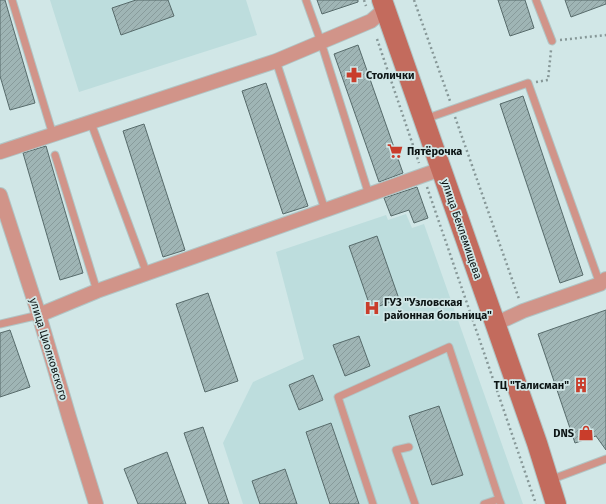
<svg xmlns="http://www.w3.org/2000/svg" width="606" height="504" font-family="'Fira Sans',sans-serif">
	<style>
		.built { fill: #bddddd }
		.building { fill: url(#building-hatch); stroke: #576b6b }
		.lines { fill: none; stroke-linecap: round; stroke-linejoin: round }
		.lane-casing { stroke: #b1c5c5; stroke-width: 9 }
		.street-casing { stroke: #b1c5c5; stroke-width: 16 }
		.secondary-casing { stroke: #b1c5c5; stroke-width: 22 }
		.path { stroke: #879898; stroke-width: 2.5; stroke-dasharray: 2 3; stroke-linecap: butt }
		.lane { stroke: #d19489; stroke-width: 7 }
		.street { stroke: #d19489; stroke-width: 14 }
		.secondary { stroke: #c36b5d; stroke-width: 20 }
		.labels { text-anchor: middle; stroke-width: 3.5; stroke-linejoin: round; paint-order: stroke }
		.poi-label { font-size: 11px; font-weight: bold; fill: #0c1414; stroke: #d1e7e7; text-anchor: start }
		.street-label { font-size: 11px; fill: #0c1414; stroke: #d1e7e7 }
	</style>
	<defs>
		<pattern id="building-hatch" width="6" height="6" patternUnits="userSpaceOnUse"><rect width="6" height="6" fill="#9fb5b5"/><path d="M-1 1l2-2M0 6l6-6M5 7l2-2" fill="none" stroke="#889b9b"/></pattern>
	</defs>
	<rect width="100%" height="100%" fill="#d1e7e7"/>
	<path class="built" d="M50,0H246L257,35L79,92Z
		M406,214L412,228L424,224L523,504H243L223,443L253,382L304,359L276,252L386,215L388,220Z"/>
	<path class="building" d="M0,0H5L35,103L10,110L0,76Z
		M136,0H168L174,16L121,35L112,8Z
		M317,0H358V2L322,14Z
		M498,0H525L534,28L510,36Z
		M565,0H606V4L571,17Z
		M358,45L403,173L379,182L334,54Z
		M266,83L308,206L283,214L242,91Z
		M523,96L583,275L560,283L500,104Z
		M144,124L185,250L163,257L123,131Z
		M46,146L83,273L60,280L23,153Z
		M417,187L428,218L414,223L409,210L391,216L384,198Z
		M377,236L399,299L371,309L349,246Z
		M208,293L238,381L205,392L176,304Z
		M606,310V450L596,436L575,443L538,334Z
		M10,330L30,387L0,397V333Z
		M359,336L370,366L345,376L333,345Z
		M313,375L323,400L299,410L289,385Z
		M439,406L463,475L432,485L409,416Z
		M331,423L359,504H330L306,432Z
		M203,427L229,504H209L184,433Z
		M167,452L186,504H138L124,469Z
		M285,469L297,504H260L252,481Z"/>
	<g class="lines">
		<defs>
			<path id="lane" d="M12,0L53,135
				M306,0L321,42L369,195
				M536,0L552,41
				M276,61L325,210
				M425,119L528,83L600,284
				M91,123L147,274
				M55,155L97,291
				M0,324L39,315
				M409,447L396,450L415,504
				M550,480L606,459
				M373,504L338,397L449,347L499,499
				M484,504L499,499L501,504"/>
			<path id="street" d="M0,152L276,61L371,21L385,9
				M0,195L39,315L69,417L96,504
				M39,315L97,291L441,169
				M495,324L523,311L600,284L606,279"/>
			<path id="secondary" d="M382,0L537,443L556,504"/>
		</defs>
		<use href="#lane" class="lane-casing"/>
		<use href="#street" class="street-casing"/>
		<use href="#secondary" class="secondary-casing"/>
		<path class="path" d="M364,0L366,6
			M414,0L450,101
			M377,39L419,163
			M560,40L606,35
			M536,82L548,80L551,50
			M455,117L519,299
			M427,187L536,504"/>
		<use href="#lane" class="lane"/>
		<use href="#street" class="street"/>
		<use href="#secondary" class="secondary"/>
	</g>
	<defs>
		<symbol id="pharmacy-bare" viewBox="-9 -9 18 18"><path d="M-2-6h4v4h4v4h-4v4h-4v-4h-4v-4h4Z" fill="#c93d2b" stroke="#d1e7e7" stroke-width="2.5" paint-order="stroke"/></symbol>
		<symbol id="supermarket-bare" viewBox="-9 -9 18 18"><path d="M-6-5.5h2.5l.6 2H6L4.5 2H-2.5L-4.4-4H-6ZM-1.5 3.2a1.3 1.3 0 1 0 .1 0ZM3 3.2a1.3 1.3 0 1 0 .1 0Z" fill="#c93d2b" stroke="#d1e7e7" stroke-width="2.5" paint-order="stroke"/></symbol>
		<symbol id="hospital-bare" viewBox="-9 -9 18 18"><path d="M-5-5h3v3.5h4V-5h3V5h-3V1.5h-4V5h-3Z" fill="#c93d2b" stroke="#d1e7e7" stroke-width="2.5" paint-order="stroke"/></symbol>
		<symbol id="building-bare" viewBox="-9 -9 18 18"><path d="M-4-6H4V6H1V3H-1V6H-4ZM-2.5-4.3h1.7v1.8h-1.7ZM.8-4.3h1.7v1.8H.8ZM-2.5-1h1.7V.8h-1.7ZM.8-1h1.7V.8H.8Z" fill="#c93d2b" stroke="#d1e7e7" stroke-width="2.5" paint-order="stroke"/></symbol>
		<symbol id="shop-bare" viewBox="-9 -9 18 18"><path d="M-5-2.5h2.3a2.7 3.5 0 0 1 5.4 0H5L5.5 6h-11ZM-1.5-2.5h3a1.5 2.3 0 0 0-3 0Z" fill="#c93d2b" stroke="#d1e7e7" stroke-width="2.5" paint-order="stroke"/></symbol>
	</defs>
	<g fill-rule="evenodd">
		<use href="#pharmacy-bare" x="343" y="64" width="22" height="22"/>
		<use href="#supermarket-bare" x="384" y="140" width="22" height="22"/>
		<use href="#hospital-bare" x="361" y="297" width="22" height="22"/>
		<use href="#building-bare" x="570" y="374" width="22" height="22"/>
		<use href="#shop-bare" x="575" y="422" width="22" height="22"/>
	</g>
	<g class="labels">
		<g class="poi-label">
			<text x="366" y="79">Столички</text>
			<text x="407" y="155">Пятёрочка</text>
			<text x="384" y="306">ГУЗ "Узловская<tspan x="384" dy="13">районная больница"</tspan></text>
			<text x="569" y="389" text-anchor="end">ТЦ "Талисман"</text>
			<text x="574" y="437" text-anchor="end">DNS</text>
		</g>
		<g class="street-label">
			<text transform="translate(462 229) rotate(71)" y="4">улица Беклемищева</text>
			<text transform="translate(49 349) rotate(73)" y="4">улица Циолковского</text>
		</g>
	</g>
</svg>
